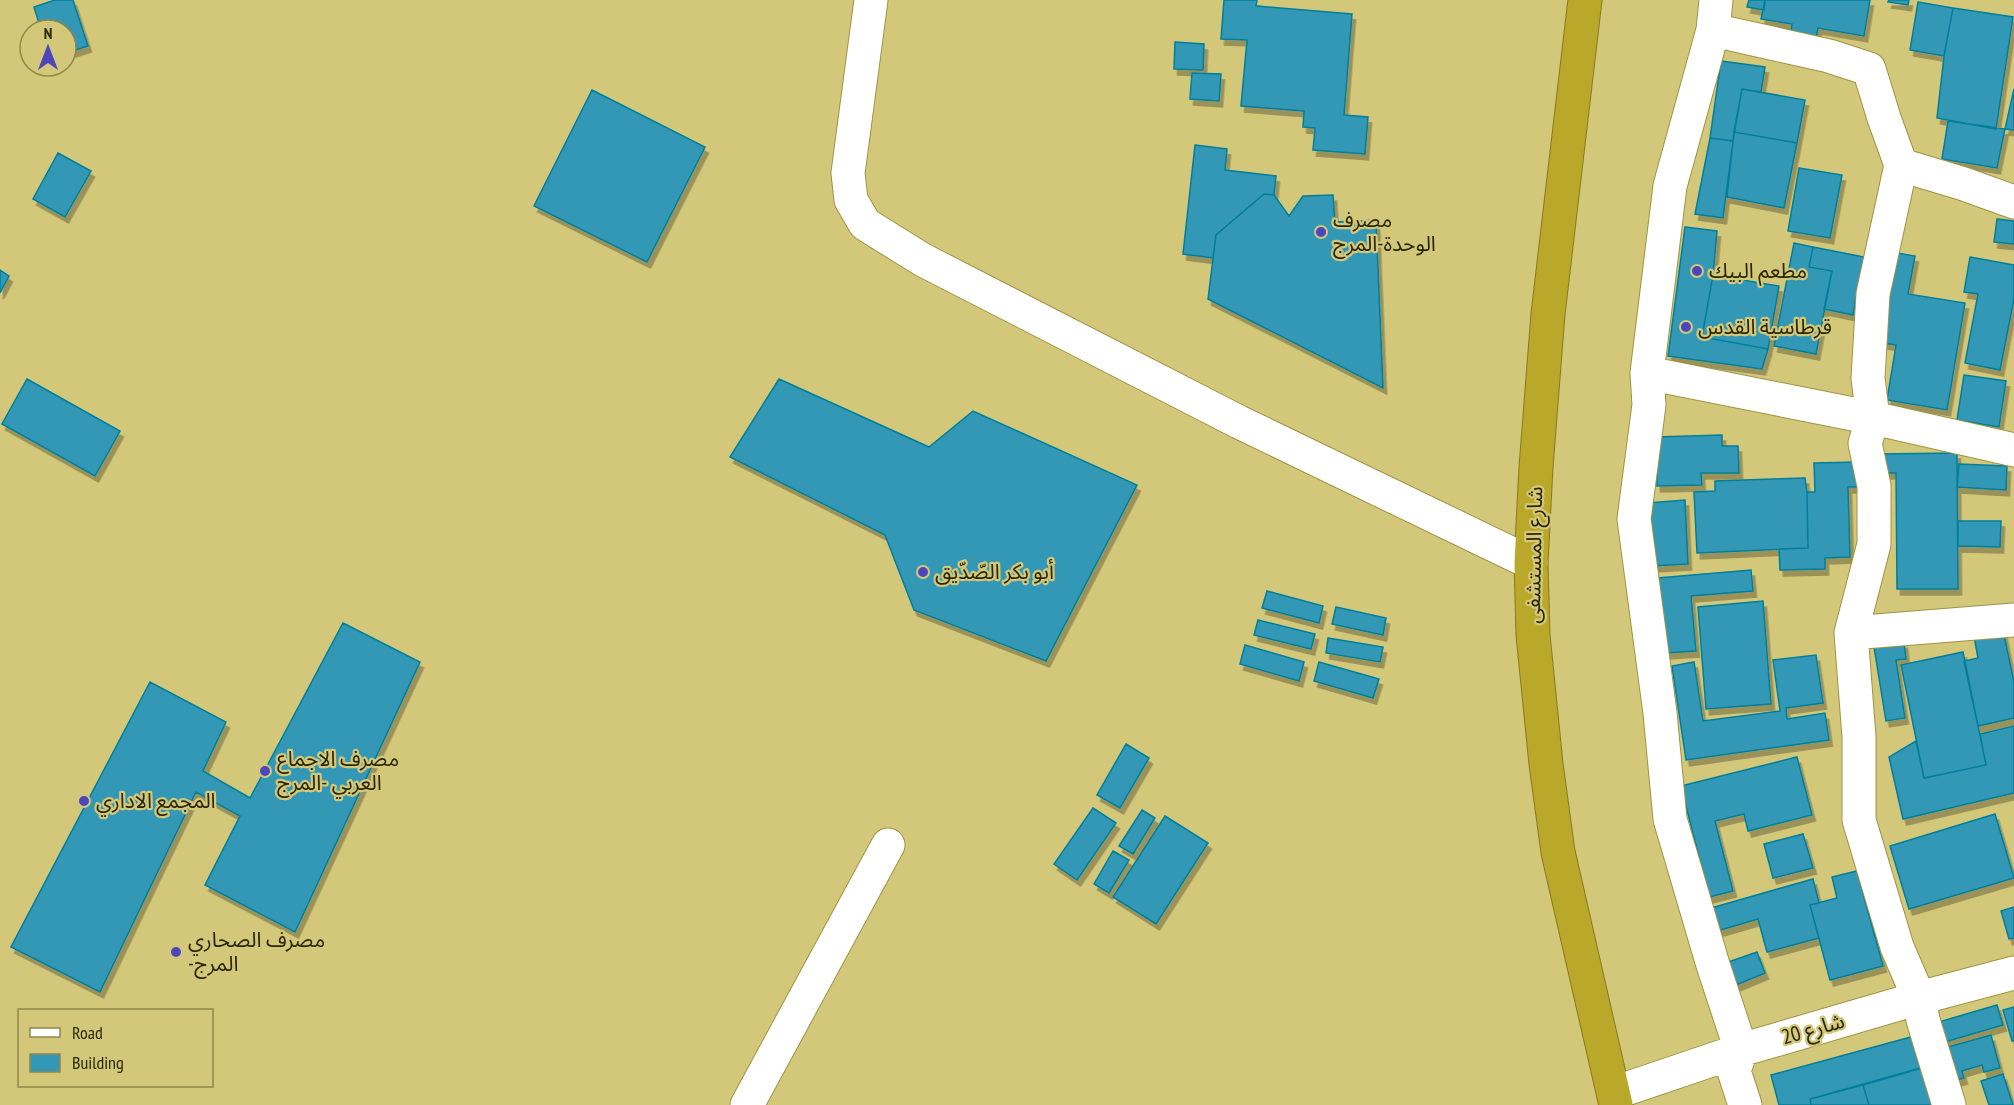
<svg xmlns="http://www.w3.org/2000/svg" width="2014" height="1105" font-family="'PT Sans Narrow','Noto Sans Arabic',sans-serif">
	<style>
		.building { fill: #3298b5; stroke: #027f9b; stroke-width: 1.5; filter: url(#shadow) }
		.lines { fill: none; stroke-linecap: round; stroke-linejoin: round }
		.minor-casing { stroke: #9f9345; stroke-width: 35 }
		.highway-casing { stroke: #887a1d; stroke-width: 35 }
		.minor { stroke: #fff; stroke-width: 33 }
		.highway { stroke: #baa82b; stroke-width: 33 }
		.poi-dot { fill: #4e44bb; stroke: #d3c779; stroke-width: 2 }
		.labels { text-anchor: middle; stroke-width: 4.5; stroke-linejoin: round; paint-order: stroke }
		.poi-label { font-size: 21px; fill: #2b2604; stroke: #d3c779; text-anchor: start }
		.street-label { font-size: 21px; fill: #2b2604; stroke: #d3c779 }
	</style>
	<defs>
		<filter id="shadow"><feDropShadow dx="3.5" dy="6" stdDeviation="0" flood-color="#0004"/></filter>
	</defs>
	<rect width="100%" height="100%" fill="#d3c779"/>
	<path class="building" d="M55,0H73L88,46L66,53V30H41L34,7Z
		M1224,0H1257L1256,6L1352,14L1344,115L1368,117L1365,154L1313,150L1315,128L1303,127L1304,111L1241,106L1247,40L1221,39Z
		M1749,0H1765L1764,10L1747,7Z
		M1765,0H1870L1864,36L1818,28L1815,44L1790,39L1792,24L1761,19Z
		M1889,0H1909L1908,5L1888,2Z
		M1918,2L1953,8L1944,56L1910,50Z
		M1953,8L2013,17L1996,129L1937,118L1944,56Z
		M1175,42L1204,44L1203,70L1174,69Z
		M1721,61L1765,67L1761,92L1742,89L1733,141L1710,138Z
		M1192,73L1221,74L1219,101L1190,99Z
		M1742,89L1805,100L1797,143L1734,132Z
		M2014,89V130L2005,129Z
		M592,90L705,147L647,262L534,206Z
		M1948,121L2005,129L1997,168L1942,159Z
		M1734,132L1797,143L1784,208L1727,197Z
		M1710,138L1733,141L1723,218L1695,214Z
		M1195,145L1227,149L1225,170L1276,176L1274,195L1264,194L1216,235L1213,258L1183,254Z
		M58,153L91,171L65,217L33,199Z
		M1799,168L1842,175L1830,238L1788,231Z
		M1264,194L1274,195L1289,216L1303,196L1333,195L1335,222L1376,220L1383,388L1208,299L1216,235Z
		M1997,219L2014,221V244L1994,242Z
		M1685,227L1717,231L1713,275L1702,337L1768,349L1762,369L1668,356Z
		M1794,243L1813,247L1809,267L1832,271L1816,354L1774,346Z
		M1813,247L1864,257L1853,315L1824,309L1832,271L1809,267Z
		M1891,252L1915,256L1908,294L1965,303L1947,410L1887,400L1896,345L1876,342Z
		M1970,257L2014,265V299L2000,370L1965,363L1978,294L1964,292Z
		M0,270L9,276L0,293Z
		M1713,275L1779,286L1768,349L1702,337Z
		M1964,375L2006,381L1999,427L1957,420Z
		M27,379L120,431L95,476L2,424Z
		M779,379L929,447L973,411L1137,485L1046,661L914,610L885,535L730,457Z
		M1722,435V446H1738L1739,473H1701L1702,485L1657,486L1656,437Z
		M1957,453L1958,589H1897L1896,473H1877V454Z
		M1859,462L1860,487H1848L1850,557L1825,558V569L1780,570L1779,549L1808,548L1807,492H1815L1814,463Z
		M1959,464L2007,466L2006,490L1957,487Z
		M1805,478L1807,492L1808,548L1697,553L1694,492L1715,491V481Z
		M1685,500L1688,564L1652,566L1648,503Z
		M1958,521H2001L2000,547L1958,546Z
		M1751,570L1753,591L1691,596L1696,651L1665,653L1658,578Z
		M1267,591L1323,606L1319,623L1262,608Z
		M1763,601L1771,704L1706,709L1698,607Z
		M1336,607L1386,618L1383,635L1332,624Z
		M1258,620L1315,634L1311,649L1254,635Z
		M343,623L420,662L295,932L205,885L240,816L196,792L100,992L11,947L150,682L226,722L203,771L250,798Z
		M2003,630L2014,682V718L1978,726L1964,661L1978,658L1974,636Z
		M1328,638L1383,647L1380,662L1326,653Z
		M1904,642L1906,659L1896,660L1905,718L1886,721L1874,647Z
		M1245,645L1304,662L1299,681L1240,664Z
		M1963,652L1986,765L1924,778L1901,665Z
		M1816,655L1823,703L1786,708L1787,719L1825,713L1829,740L1686,760L1672,666L1694,662L1703,721L1780,711L1773,660Z
		M1319,662L1379,679L1373,698L1314,681Z
		M2014,726V793L1903,819L1889,757L1916,741L1924,778L1986,765L1980,734Z
		M1126,744L1149,758L1120,808L1097,795Z
		M1797,757L1812,815L1748,831L1744,814L1715,821L1733,891L1709,897L1681,786Z
		M1093,808L1116,823L1077,880L1054,864Z
		M1142,810L1155,818L1133,854L1119,846Z
		M1995,814L2014,878L1909,909L1890,846Z
		M1165,816L1208,843L1156,924L1113,897Z
		M1803,834L1813,868L1773,878L1764,844Z
		M1113,851L1129,860L1109,893L1094,884Z
		M1857,871L1883,966L1830,980L1810,905L1837,898L1832,877Z
		M1813,879L1819,903L1810,905L1819,938L1767,952L1758,919L1717,931L1711,908Z
		M2014,907V938L2009,939L2001,911Z
		M1757,952L1765,973L1729,988L1720,965Z
		M1997,1005L2003,1025L1938,1044L1932,1024Z
		M2014,1007V1041H2012L2003,1010Z
		M1922,1034L1931,1065L1810,1099L1811,1105H1779L1771,1075Z
		M1991,1035L2000,1068L1984,1072L1982,1065L1962,1071L1964,1078L1950,1082L1941,1049Z
		M1922,1068L1933,1105H1869L1863,1085Z
		M2003,1074L2013,1105H1989L1981,1081Z
		M1863,1085L1869,1105H1811L1810,1099Z"/>
	<g class="lines">
		<defs>
			<path id="minor" d="M871,0L848,173L851,200L865,224L923,260L1239,422L1531,563
				M1716,0L1713,30L1670,186L1647,373L1649,405L1634,519L1660,713L1670,819L1713,965L1741,1050L1734,1071L1745,1105
				M1713,30L1829,56L1869,69L1884,118L1901,165L1964,184L2014,202
				M1901,165L1873,294L1868,378L1873,418L1865,443L1874,486V544L1851,633L1859,737V820L1897,947L1919,998L1923,1020L1949,1105
				M1647,373L1873,418L2014,450
				M1851,633L2014,620
				M1614,1093L1741,1050L1919,998L2014,973
				M747,1105L888,845"/>
			<path id="highway" d="M1585,0L1548,314L1536,467L1531,563L1533,635L1546,764L1558,852L1616,1105"/>
		</defs>
		<use href="#minor" class="minor-casing"/>
		<use href="#highway" class="highway-casing"/>
		<use href="#minor" class="minor"/>
		<use href="#highway" class="highway"/>
	</g>
	<g class="poi-dot">
		<circle cx="1321" cy="232" r="6"/>
		<circle cx="1697" cy="271" r="6"/>
		<circle cx="1686" cy="327" r="6"/>
		<circle cx="923" cy="572" r="6"/>
		<circle cx="265" cy="771" r="6"/>
		<circle cx="84" cy="801" r="6"/>
		<circle cx="176" cy="952" r="6"/>
	</g>
	<g class="labels">
		<g class="poi-label">
			<text x="1333" y="227">مصرف<tspan x="1333" dy="24">الوحدة-المرج</tspan></text>
			<text x="1709" y="278">مطعم البيك</text>
			<text x="1698" y="334">قرطاسية القدس</text>
			<text x="935" y="579">أبو بكر الصّدّيق</text>
			<text x="277" y="766">مصرف الاجماع<tspan x="277" dy="24">العربي -المرج</tspan></text>
			<text x="96" y="808">المجمع الاداري</text>
			<text x="188" y="947">مصرف الصحاري<tspan x="188" dy="24">-المرج</tspan></text>
		</g>
		<g class="street-label">
			<text transform="translate(1534 555) rotate(-89)" y="7">شارع المستشفى</text>
			<text transform="translate(1813 1029) rotate(-16)" y="7">شارع 20</text>
		</g>
	</g>
	<rect x="18" y="1009" width="195" height="78" fill="#d3c779" stroke="#90874a" stroke-width="1.5"/>
	<rect x="30" y="1028" width="30" height="9" fill="#ffffff" stroke="#90874a" stroke-width="1.5"/>
	<text x="72" y="1039" font-size="18" fill="#2b2604">Road</text>
	<rect x="30" y="1054" width="30" height="18" fill="#3298b5" stroke="#90874a" stroke-width="1.5"/>
	<text x="72" y="1069" font-size="18" fill="#2b2604">Building</text>
	<g transform="translate(48 48)"><circle r="28" fill="#d3c779" stroke="#90874a" stroke-width="1.5"/>
	<path d="M0-4.5L10 22L0 15L-10 22Z" fill="#4e44bb"/>
	<text y="-9" font-size="16" font-weight="bold" text-anchor="middle" fill="#2b2604">N</text>
	</g>
</svg>
